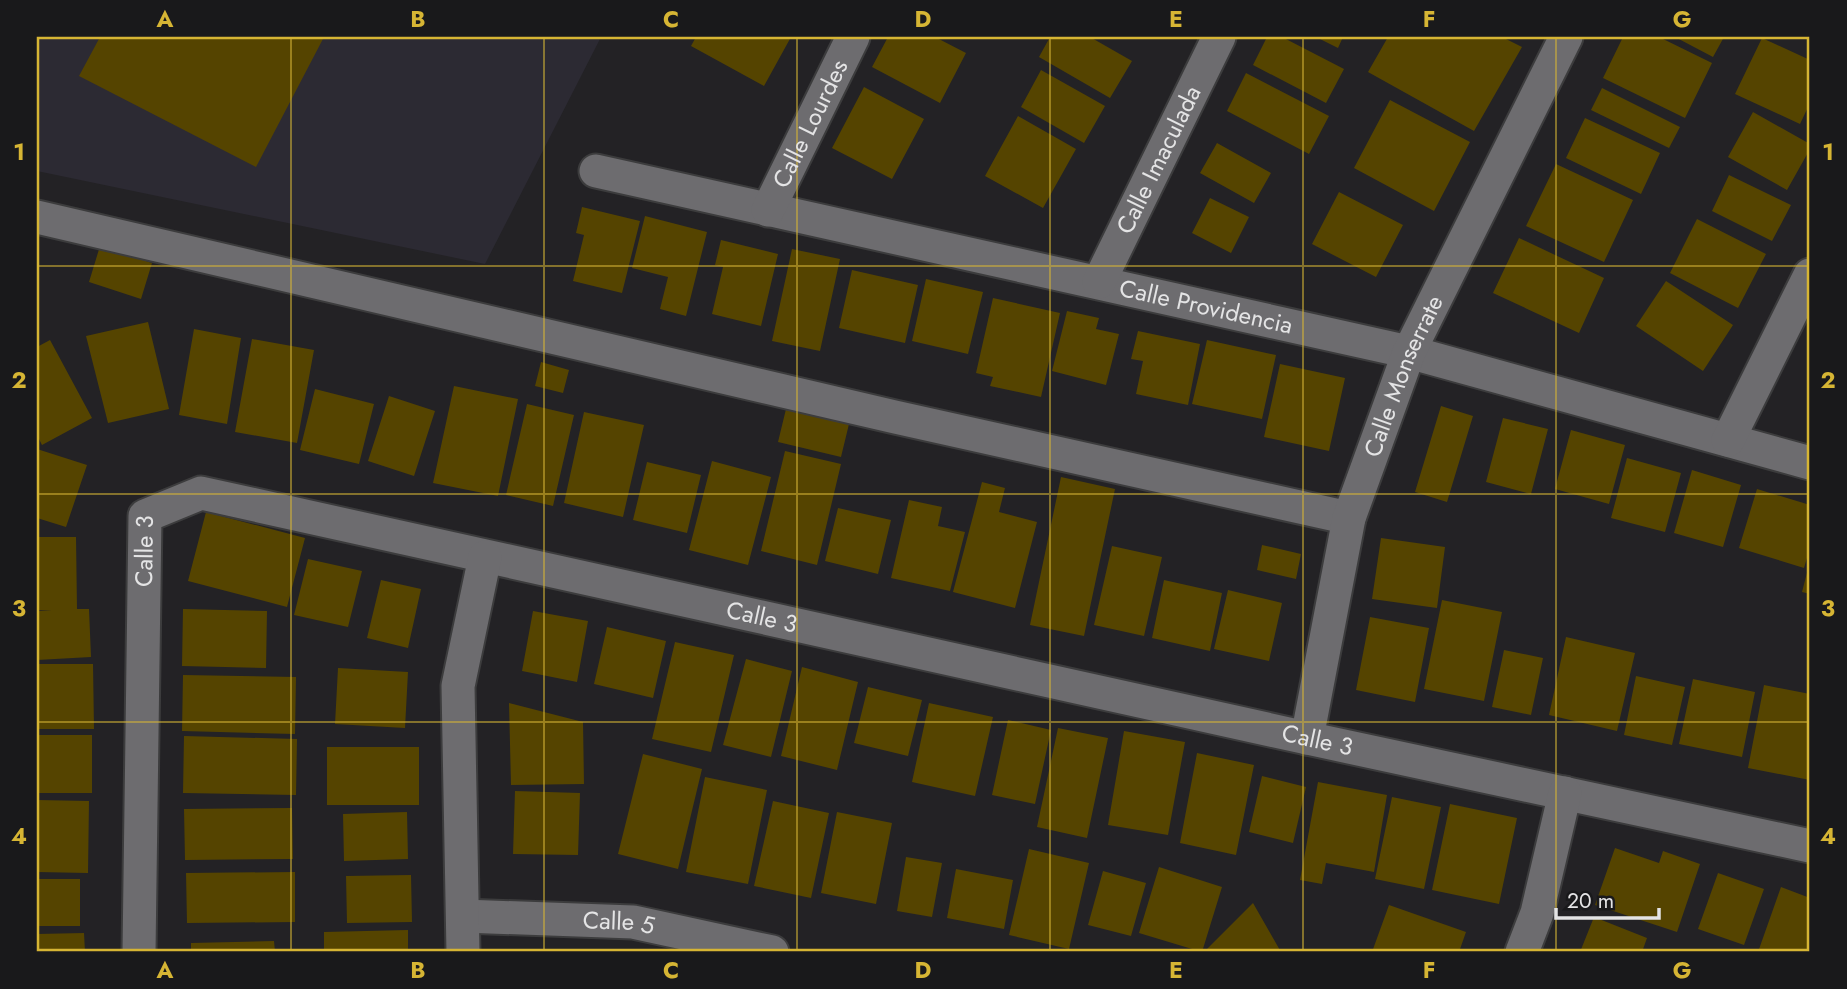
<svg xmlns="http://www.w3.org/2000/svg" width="1847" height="989" font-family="Jost,sans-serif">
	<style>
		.built { fill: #2c2a33 }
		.building { fill: #540 }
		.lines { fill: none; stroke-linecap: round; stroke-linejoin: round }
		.street-casing { stroke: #3c3c3d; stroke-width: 37 }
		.street { stroke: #6d6c6f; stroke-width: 33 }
		.grid { fill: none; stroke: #d6b534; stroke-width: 2; stroke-opacity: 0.55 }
		.labels { text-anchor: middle; stroke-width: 5; stroke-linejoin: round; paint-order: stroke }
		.street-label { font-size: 24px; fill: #e4e4e5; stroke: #19191b }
		.neatline { fill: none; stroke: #d6b534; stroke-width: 2.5 }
		.grid-label { font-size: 23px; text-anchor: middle; font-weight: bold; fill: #d6b534 }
	</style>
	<rect width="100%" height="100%" fill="#232225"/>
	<path class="built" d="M37,37H601L485,264L37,171Z"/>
	<path class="building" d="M100,37H324L256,167L79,76Z
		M696,37H791L764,86L691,46Z
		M888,37H935L966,53L940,103L872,67Z
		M1050,37H1090L1132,61L1110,98L1039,57Z
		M1267,37H1282L1344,69L1326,103L1253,65Z
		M1316,37H1343L1338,48Z
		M1388,37H1502L1522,47L1474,131L1368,72Z
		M1623,37H1659L1712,63L1685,118L1603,78Z
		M1675,37H1724L1713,57Z
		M1762,38L1810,60V103L1800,124L1735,94Z
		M1041,70L1105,106L1084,143L1021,107Z
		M1246,73L1329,116L1309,154L1227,111Z
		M864,87L924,119L892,179L832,148Z
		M1602,88L1680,127L1669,148L1591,110Z
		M1390,100L1470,142L1434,211L1354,168Z
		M1753,112L1810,144V149L1787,190L1728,157Z
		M1018,116L1076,149L1043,208L985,176Z
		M1585,118L1660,153L1641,194L1566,158Z
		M1217,143L1271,173L1254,203L1200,173Z
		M1556,164L1633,200L1604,262L1526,226Z
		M1729,175L1791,205L1772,241L1712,211Z
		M1339,192L1403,225L1376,277L1312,244Z
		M1210,198L1249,217L1231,253L1192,233Z
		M582,207L640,221L622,293L573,281L584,235L576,233Z
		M645,216L707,232L686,316L660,309L668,277L632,268Z
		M1697,219L1766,254L1738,308L1670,273Z
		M1519,238L1604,278L1579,333L1493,293Z
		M721,240L778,254L761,326L712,314L723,267L715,265Z
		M100,246L152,263L141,299L89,282Z
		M792,249L840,259L820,351L772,341Z
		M852,270L918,285L905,343L839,328Z
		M926,279L983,292L968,354L912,341Z
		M1666,281L1733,325L1703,371L1636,326Z
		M993,298L1060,313L1041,397L990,386L993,377L976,373Z
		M1067,311L1099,318L1096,329L1119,334L1106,385L1052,371Z
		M148,322L169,409L108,423L86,336Z
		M194,329L241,338L227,424L179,415Z
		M1138,331L1200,344L1188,405L1136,394L1143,361L1131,359Z
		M252,339L314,350L297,443L235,432Z
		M50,340L92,418L42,445L37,435V347Z
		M1207,340L1276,355L1262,419L1192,404Z
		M541,362L569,370L563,393L535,386Z
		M1280,364L1345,378L1329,451L1264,437Z
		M454,386L518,399L498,496L433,483Z
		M315,389L374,404L359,464L300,450Z
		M389,396L435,411L414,476L368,461Z
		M527,404L574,415L553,506L506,495Z
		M1441,406L1473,416L1447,502L1415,492Z
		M786,409L849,424L841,457L778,442Z
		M584,412L644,425L623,517L564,503Z
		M1503,418L1548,429L1531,494L1486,482Z
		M1571,430L1625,445L1609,504L1555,489Z
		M37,449L87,465L66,527L37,518Z
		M785,451L841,464L817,565L761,551Z
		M1627,458L1681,473L1665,532L1611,518Z
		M712,461L771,477L748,565L689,550Z
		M647,462L701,475L687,533L633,520Z
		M1692,470L1741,485L1723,547L1674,533Z
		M1061,477L1115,489L1084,636L1030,625Z
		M982,482L1005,488L999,512L1037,522L1015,608L953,592Z
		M1757,489L1810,505V548L1804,568L1739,548Z
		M909,500L942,507L938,526L965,532L950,591L891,578Z
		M838,508L891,520L878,574L825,561Z
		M206,512L305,538L287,607L188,581Z
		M37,537H76L77,609H89L91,657L37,660V611L52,610H37Z
		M1381,538L1445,547L1437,608L1372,599Z
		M1262,545L1301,554L1296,579L1257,570Z
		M1112,546L1162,557L1144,636L1094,625Z
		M308,559L362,571L348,627L294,615Z
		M1809,565L1810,566V594L1802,592Z
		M381,580L421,589L408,648L367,638Z
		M1164,580L1222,593L1210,651L1152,638Z
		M1228,590L1282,603L1269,661L1214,649Z
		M1442,600L1502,612L1484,701L1424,689Z
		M183,609L267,611L266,668L182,666Z
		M533,611L588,621L577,682L522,671Z
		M1370,617L1429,628L1415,702L1356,690Z
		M607,627L666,641L653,698L594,684Z
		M1566,637L1635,653L1617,731L1549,715Z
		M675,642L734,655L711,752L652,739Z
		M1504,650L1543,658L1531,715L1492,707Z
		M746,659L792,671L771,757L723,745Z
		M37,664H93L94,729H37Z
		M802,667L858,682L837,770L781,756Z
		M338,668L408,672L405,728L335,724Z
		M183,675L296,677L295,734L182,731Z
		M1636,676L1685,687L1672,745L1624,735Z
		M1693,679L1755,692L1742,757L1679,744Z
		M1764,685L1810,694V780L1748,768Z
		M868,687L922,700L908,756L854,743Z
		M509,703L583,722L584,784L511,785Z
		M929,703L993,717L975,796L912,782Z
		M1008,720L1051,730L1035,804L992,795Z
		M1058,728L1108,738L1087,838L1037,827Z
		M1124,731L1185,742L1168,835L1108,825Z
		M37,735H92V793H37Z
		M184,736L297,739L296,795L183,793Z
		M327,747H419V805H327Z
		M1197,753L1254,765L1236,855L1180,843Z
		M643,754L702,769L678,869L618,854Z
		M1262,776L1306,787L1293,843L1249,832Z
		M705,777L767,790L748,884L686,872Z
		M1318,782L1387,795L1374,872L1326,863L1322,884L1300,880Z
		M515,791L580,793L578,855L513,854Z
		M1392,797L1441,807L1424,889L1375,879Z
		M37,800L89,801L88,873L37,872Z
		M773,801L829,813L811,898L754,886Z
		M1450,804L1517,818L1499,904L1432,890Z
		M292,808L293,859L185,860L184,809Z
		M407,812L408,859L344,861L343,814Z
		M837,812L892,823L876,904L821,893Z
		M1615,848L1659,863L1663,851L1700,864L1677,932L1595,905Z
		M1029,849L1089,863L1069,949L1009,935Z
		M906,857L942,863L932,917L897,911Z
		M1159,867L1222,887L1202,952L1139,933Z
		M956,869L1013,880L1004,929L947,918Z
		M1103,871L1146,883L1131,936L1088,925Z
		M295,872V922L187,923L186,873Z
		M1718,873L1764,889L1744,945L1698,929Z
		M411,875L412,922L347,923L346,876Z
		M37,879H80V926H37Z
		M1781,887L1810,898V952H1758Z
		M1253,903L1281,952H1208L1206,950Z
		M1389,905L1466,932L1459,952H1372Z
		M1594,917L1647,938L1642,952H1580Z
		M408,930V952H324V932Z
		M84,933L85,952H37V934Z
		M274,941L275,952H191V943Z"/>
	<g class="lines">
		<defs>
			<g id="street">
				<path id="s1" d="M596,171L1409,352L1810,463"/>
				<path id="s2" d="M768,210L853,37"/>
				<path d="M37,217L895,417L1349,518"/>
				<path id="s3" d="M1099,282L1219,37"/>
				<path d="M1728,440L1810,275"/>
				<path id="s4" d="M1307,738L1349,518L1409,352L1566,37"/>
				<path id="s5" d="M463,916L633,922L772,952"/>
				<path id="s6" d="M139,952L145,516L201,493L1307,738L1810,846"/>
				<path d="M463,952L458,686L485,557"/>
				<path d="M1522,952L1537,913L1565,793"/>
			</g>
		</defs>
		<use href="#street" class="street-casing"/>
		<use href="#street" class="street"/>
	</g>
	<path class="grid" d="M291,37V952M544,37V952M797,37V952M1050,37V952M1303,37V952M1556,37V952M37,266H1810M37,494H1810M37,722H1810"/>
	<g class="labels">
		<g class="street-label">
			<text dy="8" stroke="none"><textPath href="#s2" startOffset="96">Calle Lourdes</textPath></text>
			<text dy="8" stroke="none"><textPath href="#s3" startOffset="136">Calle Imaculada</textPath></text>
			<text dy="8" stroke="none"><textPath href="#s1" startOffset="625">Calle Providencia</textPath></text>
			<text dy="8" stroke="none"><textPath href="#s4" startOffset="376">Calle Monserrate</textPath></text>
			<text dy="8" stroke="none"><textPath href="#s6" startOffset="401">Calle 3</textPath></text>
			<text dy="8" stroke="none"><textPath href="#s6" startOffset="1071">Calle 3</textPath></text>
			<text dy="8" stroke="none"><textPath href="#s6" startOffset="1640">Calle 3</textPath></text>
			<text dy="8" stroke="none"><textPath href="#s5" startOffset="156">Calle 5</textPath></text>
		</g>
	</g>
	<rect width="1847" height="989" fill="none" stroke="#19191b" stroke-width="77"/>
	<path d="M1556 908v10h103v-10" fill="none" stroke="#e4e4e5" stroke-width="3.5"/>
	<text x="1567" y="908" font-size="21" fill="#e4e4e5" stroke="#19191b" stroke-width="5" paint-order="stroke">20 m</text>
	<rect x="38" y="38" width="1770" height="912" class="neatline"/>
	<g class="grid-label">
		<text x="165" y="27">A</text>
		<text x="418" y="27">B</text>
		<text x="671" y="27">C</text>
		<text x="923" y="27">D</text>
		<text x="1176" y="27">E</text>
		<text x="1429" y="27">F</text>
		<text x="1682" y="27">G</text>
		<text x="19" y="160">1</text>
		<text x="1828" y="160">1</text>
		<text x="19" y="388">2</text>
		<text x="1828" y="388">2</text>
		<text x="19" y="616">3</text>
		<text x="1828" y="616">3</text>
		<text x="19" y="844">4</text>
		<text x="1828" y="844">4</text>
		<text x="165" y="978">A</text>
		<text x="418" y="978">B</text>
		<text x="671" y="978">C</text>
		<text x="923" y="978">D</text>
		<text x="1176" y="978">E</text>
		<text x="1429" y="978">F</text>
		<text x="1682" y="978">G</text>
	</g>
</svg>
